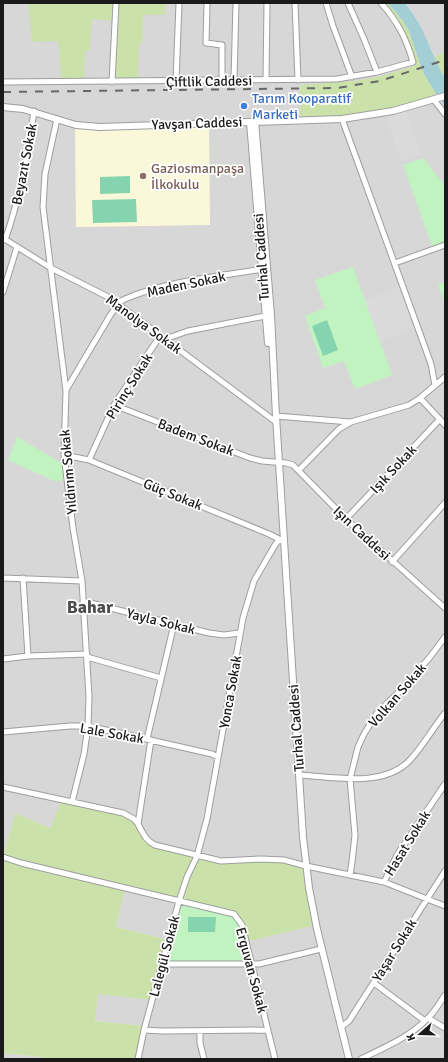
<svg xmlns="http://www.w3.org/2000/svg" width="448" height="1062" font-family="Signika,sans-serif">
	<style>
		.residential { fill: #d8d7d8 }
		.education { fill: #fbf8da }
		.grass { fill: #cae2aa }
		.park { fill: #c0f3c0 }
		.pitch { fill: #85d4af }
		.parking { fill: #dadada }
		.water { fill: #a4ced5 }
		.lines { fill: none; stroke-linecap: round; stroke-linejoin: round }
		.minor-casing { stroke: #9e9e9e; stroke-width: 7 }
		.tertiary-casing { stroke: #9e9e9e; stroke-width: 8 }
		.minor { stroke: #fff; stroke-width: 5 }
		.tertiary { stroke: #fff; stroke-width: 6 }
		.rail { stroke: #686868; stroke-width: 2; stroke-dasharray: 8 8; stroke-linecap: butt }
		.shop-dot { fill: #3f7fe0; stroke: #fff; stroke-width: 1.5 }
		.education-dot { fill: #8d6e63; stroke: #fff; stroke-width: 1.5 }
		.labels { text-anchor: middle; stroke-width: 3.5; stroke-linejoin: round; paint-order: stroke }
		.street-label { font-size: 14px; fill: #1a1a1a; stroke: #fff }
		.shop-label { font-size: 14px; fill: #366cbe; stroke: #fff; text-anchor: start }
		.education-label { font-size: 14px; fill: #785e54; stroke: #fff; text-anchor: start }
		.district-label { font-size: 18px; font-weight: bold; fill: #4d4d4d; stroke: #fff }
	</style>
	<rect width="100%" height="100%" fill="#ebe7e1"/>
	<path class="residential" d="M3,3H445V1059H138L145,1026L95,1021L98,994L168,940L116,927L125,888L228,861L50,828L15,813L3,857Z
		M3,1053L42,1057V1059H3Z"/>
	<path class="education" d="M209,123L210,225L76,227L75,124L88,126Z"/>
	<path class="grass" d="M28,3H165V15H143L142,44H139L138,81L112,82L115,21L92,19L90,51H85L84,82H62L58,41L32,42Z
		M381,3H388L403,21L409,31L423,72L439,98L393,111L300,121V85L353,81L378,77L414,66L409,47Z
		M445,52V78L434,57Z
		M62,800L129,816L150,842L216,860L278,859L306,866L316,925L246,942L240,921L125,888L116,927L168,940L152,1000L98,994L95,1021L145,1026L138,1059H42V1057L3,1053V857L15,813L50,828Z"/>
	<path class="park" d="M423,158L445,186V245L433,249L403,165Z
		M353,267L392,375L355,389L344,361L323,368L305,316L325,308L315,280Z
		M445,282V304L438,284Z
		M17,437L65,465L67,480L54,481L8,460Z
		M179,901L238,917L252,964H162Z"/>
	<path class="pitch" d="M130,176V193L100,194V177Z
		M136,199L137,222L93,223L92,200Z
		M327,320L338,350L323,356L312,326Z
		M188,917H216L215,932H188Z"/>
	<path class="parking" d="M405,108L421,155L401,162L384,112Z
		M403,286L418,327L380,341L365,300Z"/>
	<path class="water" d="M388,3H405L413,14L422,29L438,66L445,78V106L436,94L423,72L409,31L403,21Z"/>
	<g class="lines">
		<defs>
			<path id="minor" d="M207,3L206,43L222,45V81
				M295,3L298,80
				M326,3L333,26L352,77
				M348,3L364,39L377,72
				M234,80L236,3
				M266,80L267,3
				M176,81L179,3
				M3,82L337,79L377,72L413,62C406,38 398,22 381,3
				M112,82L116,3
				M434,100L445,114
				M57,119L45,174L43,207L66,391L64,455L73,528L82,581L89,697L88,726L84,754L72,802
				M342,119L431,364L435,385
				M3,238L51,268L110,298L276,422
				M5,240C20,198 28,154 34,111
				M395,263L445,245
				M3,292L17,247
				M165,339L188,331L265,316
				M66,390L111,314L121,301L125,299C167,281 217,277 262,269
				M420,398L445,425
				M114,405L250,458L262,461L286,463L293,465L346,519L445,608
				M276,416L350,422
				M64,455L89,460L269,534L281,540
				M89,460L114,405L160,336
				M299,470L339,429L351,422L409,405L420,398L445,377
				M346,519L440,419
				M392,562L445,503
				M3,578L82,581
				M23,578L28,656
				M83,601L209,633L224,635L239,633
				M87,657L161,678
				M3,659L28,656L87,654
				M3,732L70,726H88L212,754L218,757
				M147,739L174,624
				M151,740L138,824C143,833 145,840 155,845L221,861L261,859L284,860L306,866L384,882L445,906
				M299,775C334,777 384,788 410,760C423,746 433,728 445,713
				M3,787L123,813L134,819L138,824
				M3,857L21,863L234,914L242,925L275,1059
				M350,875L352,862L355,835L350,779L358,747L364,734L377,713L403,688L430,657L445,637
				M384,882L397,855L445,784
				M162,964H259L321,949
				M374,983L425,1021
				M428,1018L445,1028
				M341,1027L349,1021L445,871
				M144,1030L163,1031L268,1030
				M200,1031V1043L204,1059
				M138,1059L144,1030L179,901L187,877L197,856L207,819L243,618L254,581L275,545L278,541L284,540
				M361,1059C383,1048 408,1038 426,1020C434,1013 439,1004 445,995"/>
			<path id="tertiary" d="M3,107L23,109L76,125L100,127L342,119L393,111L445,96
				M255,121L271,315L276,416L303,837L309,888L317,929L349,1059
				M250,122L268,343"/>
		</defs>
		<use href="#minor" class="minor-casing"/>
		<use href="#tertiary" class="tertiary-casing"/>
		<use href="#minor" class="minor"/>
		<use href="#tertiary" class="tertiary"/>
		<path class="rail" d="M3,92L337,88L380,81L445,60"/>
	</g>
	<circle class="shop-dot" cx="244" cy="106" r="4"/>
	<circle class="education-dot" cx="143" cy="176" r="4"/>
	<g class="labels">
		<g class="street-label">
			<text transform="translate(209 81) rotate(-1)" y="5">Çiftlik Caddesi</text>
			<text transform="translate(197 123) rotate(-2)" y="5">Yavşan Caddesi</text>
			<text transform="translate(24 164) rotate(-79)" y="5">Beyazıt Sokak</text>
			<text transform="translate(261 257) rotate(-94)" y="5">Turhal Caddesi</text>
			<text transform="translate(186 284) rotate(-12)" y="5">Maden Sokak</text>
			<text transform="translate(144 324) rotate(36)" y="5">Manolya Sokak</text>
			<text transform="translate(129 386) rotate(-58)" y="5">Pirinç Sokak</text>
			<text transform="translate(196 437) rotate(21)" y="5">Badem Sokak</text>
			<text transform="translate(393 469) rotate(-47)" y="5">Işık Sokak</text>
			<text transform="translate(68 472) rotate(-95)" y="5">Yıldırım Sokak</text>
			<text transform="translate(173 494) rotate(22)" y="5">Güç Sokak</text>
			<text transform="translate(362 533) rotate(43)" y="5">Işın Caddesi</text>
			<text transform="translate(161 621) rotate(14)" y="5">Yayla Sokak</text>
			<text transform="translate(230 692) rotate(-80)" y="5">Yonca Sokak</text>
			<text transform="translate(397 695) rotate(-49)" y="5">Volkan Sokak</text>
			<text transform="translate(296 728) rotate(-94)" y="5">Turhal Caddesi</text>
			<text transform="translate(112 733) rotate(10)" y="5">Lale Sokak</text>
			<text transform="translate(407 843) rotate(-58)" y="5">Hasat Sokak</text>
			<text transform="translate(394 950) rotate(-58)" y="5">Yaşar Sokak</text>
			<text transform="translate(164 956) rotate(-75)" y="5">Lalegül Sokak</text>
			<text transform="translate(252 970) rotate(75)" y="5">Erguvan Sokak</text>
		</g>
		<g class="shop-label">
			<text x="252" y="103">Tarım Kooparatif<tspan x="252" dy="16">Marketi</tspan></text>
		</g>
		<g class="education-label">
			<text x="151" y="173">Gaziosmanpaşa<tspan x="151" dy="16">İlkokulu</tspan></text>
		</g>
		<g class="district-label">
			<text x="90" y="613">Bahar</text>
		</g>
	</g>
	<rect width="448" height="1062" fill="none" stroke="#1a1a1a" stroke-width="8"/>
	<g transform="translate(420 1034) rotate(250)" stroke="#ffffff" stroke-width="3" paint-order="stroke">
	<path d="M0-3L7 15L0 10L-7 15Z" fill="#1a1a1a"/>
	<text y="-6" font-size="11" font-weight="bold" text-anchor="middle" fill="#1a1a1a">K</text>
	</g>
</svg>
